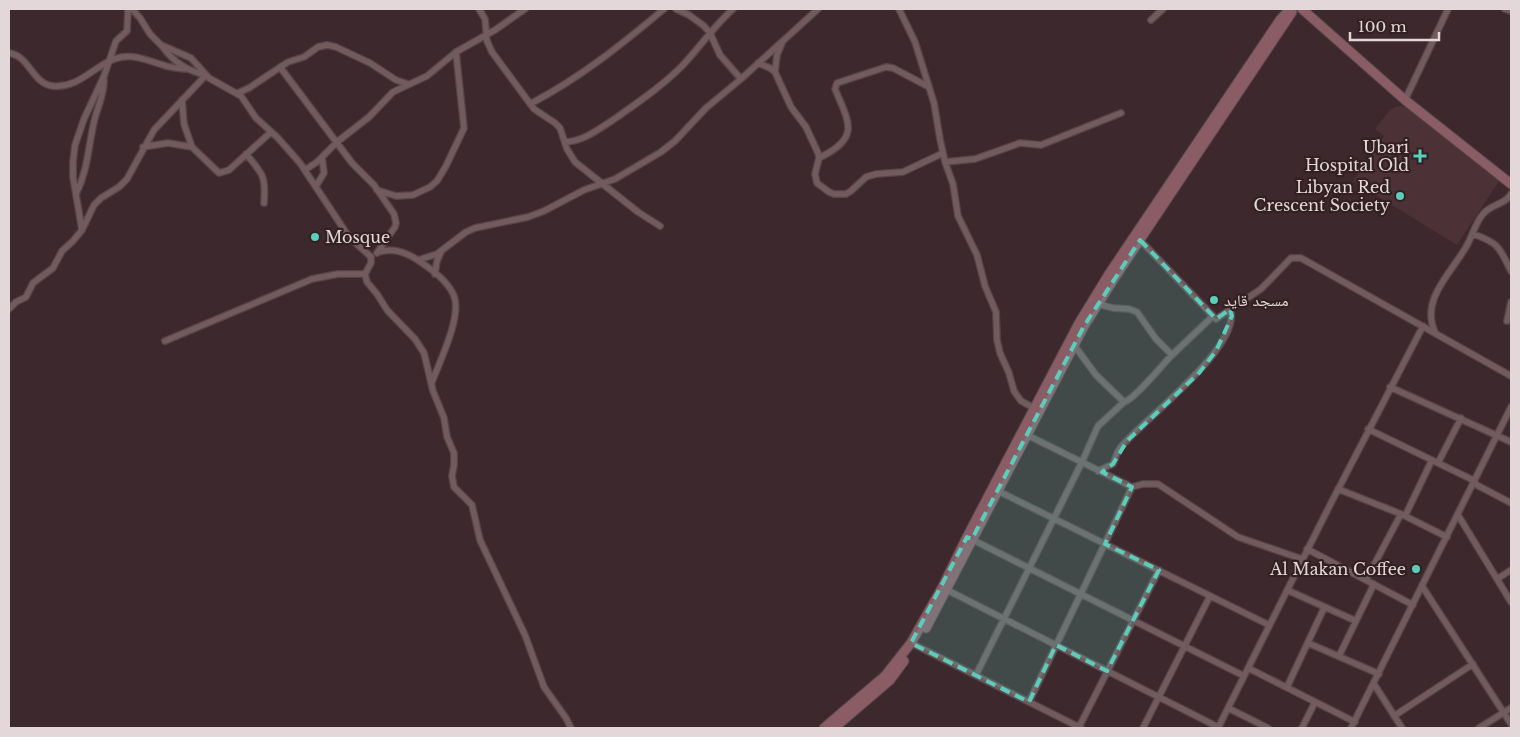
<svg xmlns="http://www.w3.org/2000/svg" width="1520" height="737" font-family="'Libre Baskerville','Noto Naskh Arabic',serif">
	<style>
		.built { fill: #4c3137 }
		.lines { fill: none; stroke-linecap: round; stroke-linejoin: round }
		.street-casing { stroke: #554549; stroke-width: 8 }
		.secondary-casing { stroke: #554549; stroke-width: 11 }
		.street { stroke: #715b5f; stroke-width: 5.5 }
		.secondary { stroke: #8a5c66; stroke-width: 9 }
		.marked { fill: #5bcebb; fill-opacity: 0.2; stroke: #5bcebb; stroke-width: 4; stroke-dasharray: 10 6; stroke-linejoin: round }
		.poi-dot { fill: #5bcebb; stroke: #332023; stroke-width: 2 }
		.labels { text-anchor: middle; stroke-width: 4.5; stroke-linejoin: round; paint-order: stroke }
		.poi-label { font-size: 16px; fill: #e4d7d9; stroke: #332023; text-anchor: end }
	</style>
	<rect width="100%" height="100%" fill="#3d292d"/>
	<path class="built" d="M1401,106L1408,108L1499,177V181L1457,245L1353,181L1384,136L1375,129L1390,110L1395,107Z"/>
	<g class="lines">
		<defs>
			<path id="street" d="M132,9L140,18L150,34L161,45L191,58L209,78L241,96L256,118L278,138L300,163L349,237L371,257V263L365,274L367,282L377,294L387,310L415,339L424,353L433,391L444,418L447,437L454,453V465L452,476L454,487L472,505L480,540L525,635L544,687L566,718L571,728
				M479,9L485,19L487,41L492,52L534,109L555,123L560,128L567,149L575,162L638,212L660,226
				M676,9L689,15L704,26L710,33L720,55L741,79
				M899,9L915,42L934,103L940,139L945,162L953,184L958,216L977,255L985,286L996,312L997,340L1000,353L1009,373L1014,391L1021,401L1034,408
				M1505,9L1511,11
				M1151,20L1163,9
				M9,53C30,56 32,84 53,86C81,89 97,61 122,57C137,55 149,61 163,65C171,68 178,68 186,69
				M758,63L770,68L775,72L791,107L806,127L818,153L819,158L815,174L817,183L829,192L834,194H846L851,191L866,177L876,174L903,172L943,153
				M280,67L352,163L374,185L394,214L396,223L395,227L377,253
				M775,72L777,55L782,43
				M238,93L249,88L288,62L304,57L318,47L327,45L336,47L370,63L396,80L408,84
				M182,100L184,124L192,147L219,173L229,170L271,132
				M1405,100L1448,9
				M530,104C580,78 621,45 664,9
				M565,142C584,141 597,130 613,120C637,103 661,87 682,66C700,47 714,26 733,9
				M143,147L168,143L192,147
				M246,154C263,174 266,176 264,203
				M819,158C860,138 850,124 835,89L837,83L886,67L893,68L929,87
				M945,162L975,159L1020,143L1041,145L1121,113
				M305,170L317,162L337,142L369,117L393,92L427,76L456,52L495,30L525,9
				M316,186L324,173L322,157
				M377,190L396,196L413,195L430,187L437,181L446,166L464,128L456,52
				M76,194C88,170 88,148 94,122C97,108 104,96 104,80
				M82,230L73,177V162L75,145L84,119L104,76L116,41L127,31L128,9
				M1473,234C1499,243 1499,247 1511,271
				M1140,240L1216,319L1261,289L1291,258H1301L1511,376
				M379,252C394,247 410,254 422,263C434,271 449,283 454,296C462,316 440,361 432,382
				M418,260L437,254L466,232L475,228L528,217L544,211L584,190L615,179L661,152L675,141L706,108L741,79L818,9
				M435,274L437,261L441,252
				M1098,304L1113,308L1129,309L1137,312L1156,339L1172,355L1213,316
				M9,309L16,302L26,297L33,283L53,268L62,251L73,241L82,230L94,205L101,198L119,187L127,179L154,130L206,75C187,71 173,62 162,46
				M1507,321L1511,302
				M1435,332C1420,300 1451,273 1466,247C1473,236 1475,222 1484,213C1492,204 1506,204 1511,194
				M165,341L312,279L338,274H365
				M1074,345L1096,375L1124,402C1134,400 1163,364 1172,355
				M1390,387L1511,442
				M1368,429L1475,481
				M1027,435L1132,487
				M1438,463L1461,418
				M1098,471L1113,464C1116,458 1117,451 1121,447C1143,420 1244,345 1230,309
				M1473,483L1511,503
				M1338,489L1401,514L1447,537
				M998,491L1269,625
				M1458,515L1511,602
				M1405,516L1432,460
				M971,539L1244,676
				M1307,549L1413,605
				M1497,579L1511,570
				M1366,580L1401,514
				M1422,586L1511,724
				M947,590L1218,727
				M1287,590L1356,621
				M911,643L1081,728
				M1308,643L1379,674
				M1339,656L1374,584
				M1248,668L1355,722
				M976,675L1082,462L1098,426L1124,402
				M1374,684L1402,728
				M1287,687L1324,608
				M1029,702L1132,487L1143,484H1158L1238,537L1302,559
				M1228,708L1268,728
				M1394,716L1473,664
				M1079,727L1159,570
				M1143,728L1210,596
				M1218,728L1331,503L1423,326
				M1302,728L1315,702
				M1351,728L1511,407
				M1479,728L1511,708"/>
			<path id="secondary" d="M1302,9L1405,100L1511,184
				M926,628L1084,326L1115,277L1292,12
				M824,728L885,676L911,643L942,588L967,537L1079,323L1109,274L1280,20L1290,9
				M834,728L890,680L904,661"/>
		</defs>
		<use href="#street" class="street-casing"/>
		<use href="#secondary" class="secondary-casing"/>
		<use href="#street" class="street"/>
		<use href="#secondary" class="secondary"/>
	</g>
	<path class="marked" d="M1140,240L1216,319L1230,309L1232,316L1216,351L1199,373L1127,441L1113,464L1102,472L1132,487L1105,544L1159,570L1107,671L1056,645L1029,702L911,643L967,537L972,539L1084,326Z"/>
	<g class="poi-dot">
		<path d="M1417.5 148.5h5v5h5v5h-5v5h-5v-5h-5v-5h5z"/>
		<circle cx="1400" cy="196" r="5"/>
		<circle cx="315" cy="237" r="5"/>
		<circle cx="1214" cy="300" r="5"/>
		<circle cx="1416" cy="569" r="5"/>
	</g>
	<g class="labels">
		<g class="poi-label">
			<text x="1409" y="153">Ubari<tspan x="1409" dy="18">Hospital Old</tspan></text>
			<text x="1390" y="193">Libyan Red<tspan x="1390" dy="18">Crescent Society</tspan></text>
			<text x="325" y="243" text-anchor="start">Mosque</text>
			<text x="1224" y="306" text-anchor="start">مسجد قايد</text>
			<text x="1406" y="575">Al Makan Coffee</text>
		</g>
	</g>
	<rect width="1520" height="737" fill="none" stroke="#e4d7d9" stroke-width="20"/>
	<path d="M1350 32v8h89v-8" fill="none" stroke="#e4d7d9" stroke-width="2.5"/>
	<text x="1358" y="32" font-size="15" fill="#e4d7d9" stroke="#332023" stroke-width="4" paint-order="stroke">100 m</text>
</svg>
